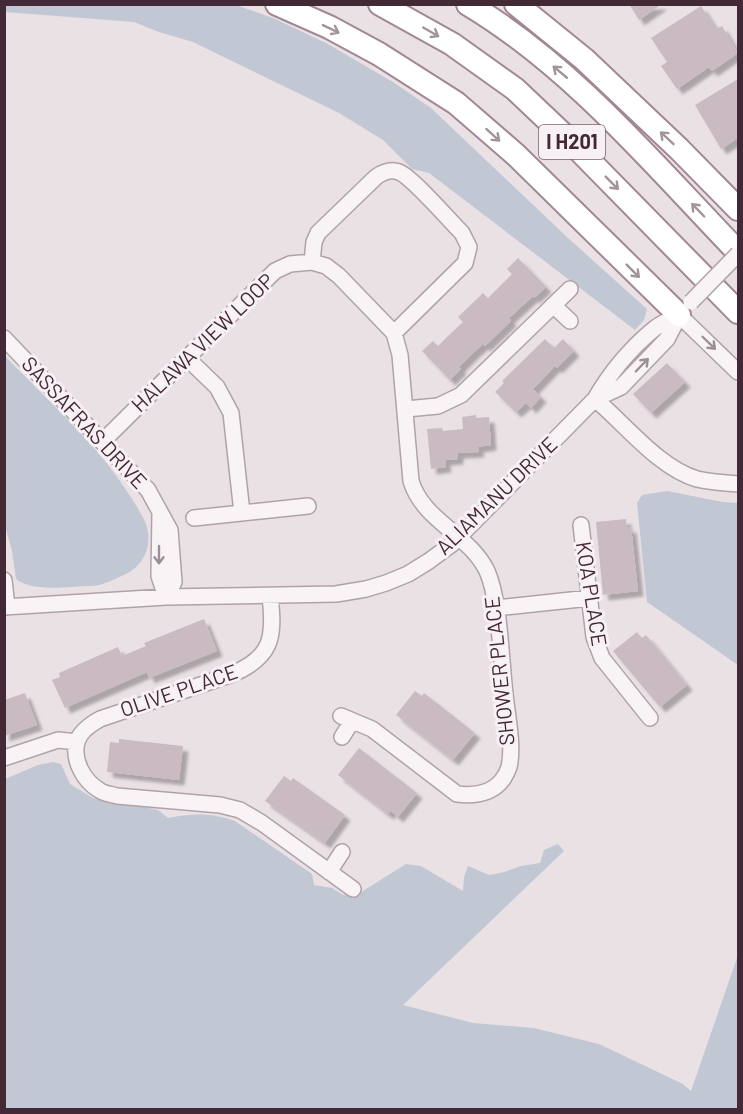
<svg xmlns="http://www.w3.org/2000/svg" width="743" height="1114" font-family="Barlow,sans-serif">
	<style>
		.green { fill: #c1c8d4 }
		.building { fill: #cabbc2; filter: url(#shadow) }
		.lines { fill: none; stroke-linecap: round; stroke-linejoin: round }
		.minor-casing { stroke: #b1a2a9; stroke-width: 18 }
		.highway-casing { stroke: #a28795; stroke-width: 26 }
		.minor { stroke: #f8f4f6; stroke-width: 15 }
		.highway { stroke: #fff; stroke-width: 22 }
		.minor-bridge-casing { stroke: #b1a2a9; stroke-width: 18; stroke-linecap: butt }
		.minor-bridge { stroke: #f8f4f6; stroke-width: 15 }
		.oneway { stroke: #a1949a }
		.oneway2 { stroke: #9e8e96 }
		.labels { text-anchor: middle; stroke-width: 6; stroke-linejoin: round; paint-order: stroke }
		.shield { fill: #f7f0f4; stroke: #79646e; stroke-width: 1.5 }
		.shield-label { font-size: 20px; font-weight: bold; fill: #432835 }
		.street-label { font-size: 21px; fill: #432835; stroke: #f7f0f4 }
	</style>
	<defs>
		<filter id="shadow"><feDropShadow dx="5.5" dy="5.5" stdDeviation="1.5" flood-color="#0004"/></filter>
	</defs>
	<rect width="100%" height="100%" fill="#eae1e5"/>
	<path class="green" d="M4,5H236L273,18L326,43L393,82L431,108L568,238L647,309L644,320L635,330L429,173L412,169L383,140L339,113L193,42L159,32L134,22L5,12Z
		M5,356C48,401 97,443 130,496C135,504 142,514 146,524C153,545 145,564 126,574C114,579 105,585 92,586C69,586 34,593 16,579L12,551L5,526Z
		M667,491L723,502L738,503V665L647,602L637,503L642,495Z
		M53,762L61,764L70,784L93,798L111,804L122,802L158,810L168,818C192,813 212,813 235,821L312,874L314,885L332,888L343,895L358,894L406,864L421,866L463,891L464,877L468,866L489,875L504,872L521,866L540,863L544,850L558,844L564,851L403,1005L473,1023L534,1028L599,1044L683,1084L691,1091L738,955V1109L5,1110V779L38,765Z"/>
	<path class="building" d="M629,4H662L639,20Z
		M701,6L716,29L722,26L738,53L712,71L709,67L677,89L661,66L667,62L651,38Z
		M738,79V138L721,149L695,105Z
		M518,258L546,287L534,298L533,296L509,318L511,321L485,346L483,344L474,352L459,367L461,369L450,380L422,351L433,341L438,346L447,337L463,322L458,317L483,293L488,298L512,274L507,269Z
		M545,339L554,348L563,339L574,351L557,368L555,366L533,389L541,397L531,408L526,403L516,412L495,392L504,383L502,381Z
		M667,363L685,382L651,413L633,394Z
		M476,415V418L489,417L491,445L478,447L479,452L458,453V459L445,460L446,467L431,469L427,429L442,428L443,431L463,429L462,417Z
		M626,519L627,528L631,527L638,591L603,595L596,522Z
		M204,619L217,651L149,678L147,672L65,708L52,680L60,677L59,673L118,647L122,656L146,646L144,643Z
		M637,632L642,638L646,635L687,685L660,707L613,651Z
		M415,691L422,696L424,693L475,733L453,760L396,715Z
		M25,693L37,725L4,736V700Z
		M119,739L183,746L179,780L107,772L110,742L119,743Z
		M359,748L417,793L398,817L391,811L388,814L338,775Z
		M284,776L291,781L293,778L345,815L325,843L265,801Z"/>
	<g class="lines">
		<defs>
			<path id="minor" d="M312,262L326,266L339,276L394,333L400,355L411,481C423,521 469,534 487,571C500,600 501,661 505,694C507,714 514,747 509,767C508,770 505,776 503,779C492,794 474,796 457,794L372,729L341,716
				M553,305L570,321
				M679,315L738,372
				M4,338L148,490L170,530L174,582L166,597
				M188,359L217,387L231,413L242,513
				M595,399C625,424 659,468 697,479C710,482 725,483 738,484
				M595,399L621,387L667,339L680,314
				M406,409L438,406L461,395L570,289
				M103,441L275,271L290,264L312,262L314,242L318,233L376,177C383,172 391,169 399,172C412,177 450,221 462,233L469,247L465,263L394,333
				M160,512L159,576L166,597
				M194,518L308,506
				M581,525L594,637L602,658L650,718
				M4,580L7,607
				M270,596C275,638 272,658 230,675L100,719C91,724 80,731 77,742C72,760 84,781 99,790C104,794 111,794 117,796L220,805L240,810L262,823L353,889
				M4,607L166,597L336,594L366,589L386,583L408,574L429,561L452,544L595,399C610,373 631,348 654,329C661,323 671,319 679,315
				M496,608L590,598
				M342,737L352,721
				M4,758L58,740L77,742
				M329,872L342,852"/>
			<path id="highway" d="M277,4L329,27L379,54L456,103L516,155L679,315
				M380,4L452,44L515,89L572,143L738,312
				M468,4C573,67 654,165 738,252
				M516,4L584,59L679,149L738,209"/>
		</defs>
		<use href="#minor" class="minor-casing"/>
		<use href="#highway" class="highway-casing"/>
		<use href="#minor" class="minor"/>
		<use href="#highway" class="highway"/>
		<defs>
			<path id="minor-bridge" d="M691,302L738,254"/>
		</defs>
		<use href="#minor-bridge" class="minor-bridge-casing"/>
		<use href="#minor-bridge" class="minor-bridge"/>
	</g>
	<defs><path id="oneway-shaft" d="M-6 0H5M1.5-3L5.5 0L1.5 3" fill="none" stroke-width="1.6" stroke-linecap="round" stroke-linejoin="round" transform="scale(1.5)"/></defs>
	<g class="oneway">
		<use href="#oneway-shaft" transform="translate(331 29) rotate(26)"/>
		<use href="#oneway-shaft" transform="translate(431 32) rotate(30)"/>
		<use href="#oneway-shaft" transform="translate(560 72) rotate(-140)"/>
		<use href="#oneway-shaft" transform="translate(493 135) rotate(42)"/>
		<use href="#oneway-shaft" transform="translate(667 138) rotate(-137)"/>
		<use href="#oneway-shaft" transform="translate(612 183) rotate(45)"/>
		<use href="#oneway-shaft" transform="translate(698 210) rotate(-134)"/>
		<use href="#oneway-shaft" transform="translate(633 271) rotate(45)"/>
	</g>
	<g class="oneway2">
		<use href="#oneway-shaft" transform="translate(709 343) rotate(44)"/>
		<use href="#oneway-shaft" transform="translate(642 365) rotate(-46)"/>
		<use href="#oneway-shaft" transform="translate(159 555) rotate(90)"/>
	</g>
	<g class="labels">
		<rect class="shield" x="539" y="125" width="66" height="34" rx="4.5"/>
		<g class="shield-label">
			<text x="572" y="149">I H201</text>
		</g>
		<g class="street-label">
			<text transform="translate(203 343) rotate(-44)" y="7">HALAWA VIEW LOOP</text>
			<text transform="translate(84 423) rotate(47)" y="7">SASSAFRAS DRIVE</text>
			<text transform="translate(497 496) rotate(-44)" y="7">ALIAMANU DRIVE</text>
			<text transform="translate(591 594) rotate(81)" y="7">KOA PLACE</text>
			<text transform="translate(500 671) rotate(-96)" y="7">SHOWER PLACE</text>
			<text transform="translate(179 691) rotate(-19)" y="7">OLIVE PLACE</text>
		</g>
	</g>
	<rect width="743" height="1114" fill="none" stroke="#432835" stroke-width="12"/>
</svg>
